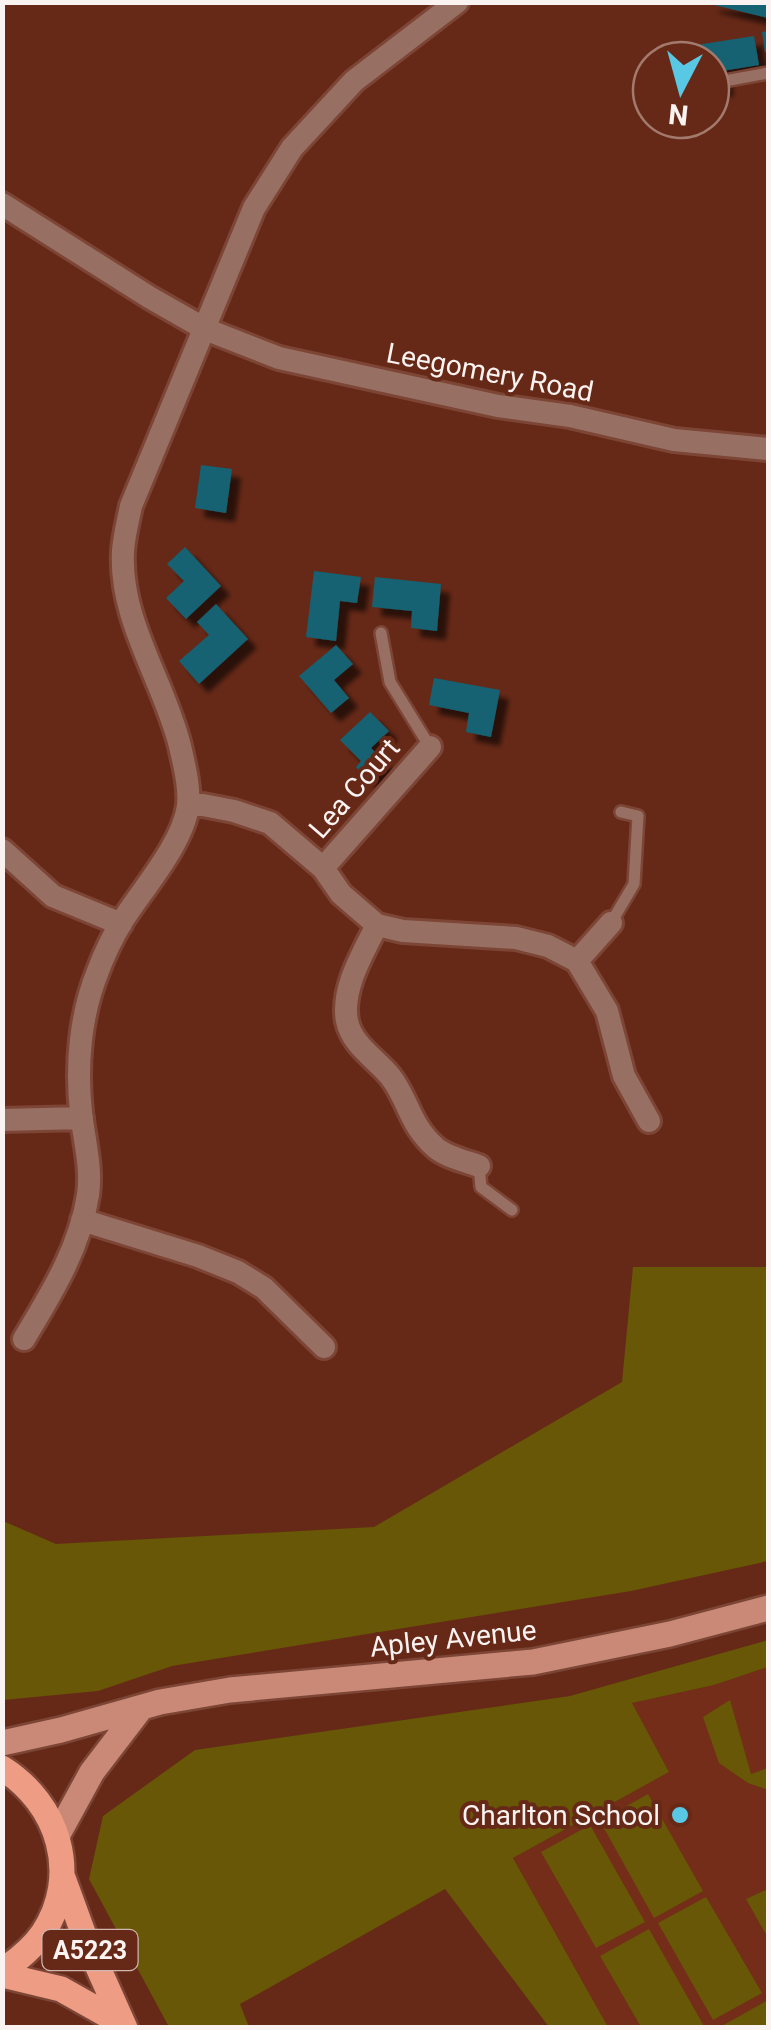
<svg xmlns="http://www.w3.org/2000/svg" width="771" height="2030" font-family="Roboto,sans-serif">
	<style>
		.built { fill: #732d18 }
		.green { fill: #675706 }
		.building { fill: #136273; filter: url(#shadow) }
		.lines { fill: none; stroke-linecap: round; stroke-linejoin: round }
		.lane-casing { stroke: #7c4536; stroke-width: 16 }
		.street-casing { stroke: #7c4536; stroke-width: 28 }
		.secondary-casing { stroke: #7c4536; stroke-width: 30 }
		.primary-casing { stroke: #7c4536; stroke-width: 30 }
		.lane { stroke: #986f63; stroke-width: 11 }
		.street { stroke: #986f63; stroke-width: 22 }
		.secondary { stroke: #ca8976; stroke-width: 25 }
		.primary { stroke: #ef9c84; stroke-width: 25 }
		.poi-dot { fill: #59c8e4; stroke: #672917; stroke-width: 4 }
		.labels { text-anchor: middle; stroke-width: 8; stroke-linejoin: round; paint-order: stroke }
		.shield { fill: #672917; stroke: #cfb6b0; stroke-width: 2.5 }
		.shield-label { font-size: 25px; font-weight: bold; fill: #fbf3f1 }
		.street-label { font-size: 28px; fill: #fbf3f1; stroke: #672917 }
		.poi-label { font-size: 28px; fill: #fbf3f1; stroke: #672917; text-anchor: end }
	</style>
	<defs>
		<filter id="shadow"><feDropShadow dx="9" dy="9" stdDeviation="2.5" flood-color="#0009"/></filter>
	</defs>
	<rect width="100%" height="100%" fill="#672917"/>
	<path class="built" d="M768,1667V2027H608L513,1858L669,1772L632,1703L714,1685Z"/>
	<path class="green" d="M633,1267H768V1561L631,1591L172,1666L98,1691L3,1700V1521L56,1544L374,1527L622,1382Z
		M768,1640V1667L714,1685L632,1703L669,1772L513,1858L608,2027H549L445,1889L240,2004L249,2027H169L89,1879L103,1816L195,1750L570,1696Z
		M730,1700L751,1774L768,1768V1790L748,1783L719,1763L703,1717Z
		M648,1794L703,1891L654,1918L600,1821Z
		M590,1825L645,1922L596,1948L541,1852Z
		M768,1889V1938L746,1899Z
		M706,1897L762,1993L713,2020L658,1923Z
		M649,1929L704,2026L701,2027H641L600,1956Z
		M768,2000V2027H720Z"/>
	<path class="building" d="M710,2H768V18L710,4Z
		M768,31V52H765L762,32Z
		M754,36L759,65L722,71L725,87L711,89V60H692L690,46Z
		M201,465L232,469L226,513L195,508Z
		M185,547L221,586L186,619L166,598L184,581L167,564Z
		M314,571L361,577L357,603L340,601L336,641L306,637Z
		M375,577L441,584L437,631L411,628L412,611L372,607Z
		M216,604L248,639L199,684L179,661L209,635L197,622Z
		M336,645L353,664L334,680L349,698L331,713L299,676Z
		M434,678L500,690L491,737L466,732L469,713L429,705Z
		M370,712L389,731L371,748L388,765L370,782L356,767L361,761L340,740Z"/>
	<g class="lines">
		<defs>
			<path id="lane" d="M730,80L768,73
				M381,633L390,682L430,747
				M611,923L634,884L638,816L621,812
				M479,1166L481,1187L512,1210"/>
			<path id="street" d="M2,204L149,297L205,329L279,358L498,406L570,416L674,440L768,449
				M188,805H203L234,811L270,823L323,868L341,894L377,925L403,931L516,938L548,946L577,961L607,1011L624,1076L649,1121
				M2,850L53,896L121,924
				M323,868L430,747
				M377,925C363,953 341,989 347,1021C352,1045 375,1058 390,1076C409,1100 409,1125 436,1148C447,1157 465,1161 479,1166
				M577,961L611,923
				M2,1120L82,1118
				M82,1220L198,1256L238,1272L264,1288L324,1347
				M24,1339C51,1294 80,1248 88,1195C92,1167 84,1140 81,1112C76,1066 80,1015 98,971C104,955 112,938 121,923C141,891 183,844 188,806C190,787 184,764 180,746C164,681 119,620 123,551C124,536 128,521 131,506L254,208L292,148L354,81L457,2"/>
			<path id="secondary" d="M2,1743L61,1730L160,1702L230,1690L533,1662L670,1634L768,1608
				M57,1836L92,1772L141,1708"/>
			<path id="primary" d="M2,1768C59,1804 81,1875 43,1933C32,1949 18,1960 2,1971
				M62,1875L85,1938L125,2028
				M2,1975L61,1989L123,2024"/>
		</defs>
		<use href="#lane" class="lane-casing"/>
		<use href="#street" class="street-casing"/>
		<use href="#secondary" class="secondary-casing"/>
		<use href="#primary" class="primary-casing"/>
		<use href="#lane" class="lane"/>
		<use href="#street" class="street"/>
		<use href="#secondary" class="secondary"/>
		<use href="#primary" class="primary"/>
	</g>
	<circle class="poi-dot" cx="680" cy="1815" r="10"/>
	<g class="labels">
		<rect class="shield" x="42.5" y="1930" width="95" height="40" rx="8"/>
		<g class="shield-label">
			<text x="90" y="1959">A5223</text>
		</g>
		<g class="street-label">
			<text transform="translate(490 372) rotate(11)" y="10">Leegomery Road</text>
			<text transform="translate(354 788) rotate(-49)" y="10">Lea Court</text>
			<text transform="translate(453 1638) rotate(-6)" y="10">Apley Avenue</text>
		</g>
		<g class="poi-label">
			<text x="660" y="1825">Charlton School</text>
		</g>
	</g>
	<rect width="771" height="2030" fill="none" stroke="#fbf3f1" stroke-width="10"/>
	<g transform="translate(681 90) rotate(186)"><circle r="48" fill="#672917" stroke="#a27a6e" stroke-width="2.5"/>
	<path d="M0-8L18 38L0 25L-18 38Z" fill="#59c8e4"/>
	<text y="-15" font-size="28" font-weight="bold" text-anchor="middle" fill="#fbf3f1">N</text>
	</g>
</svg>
